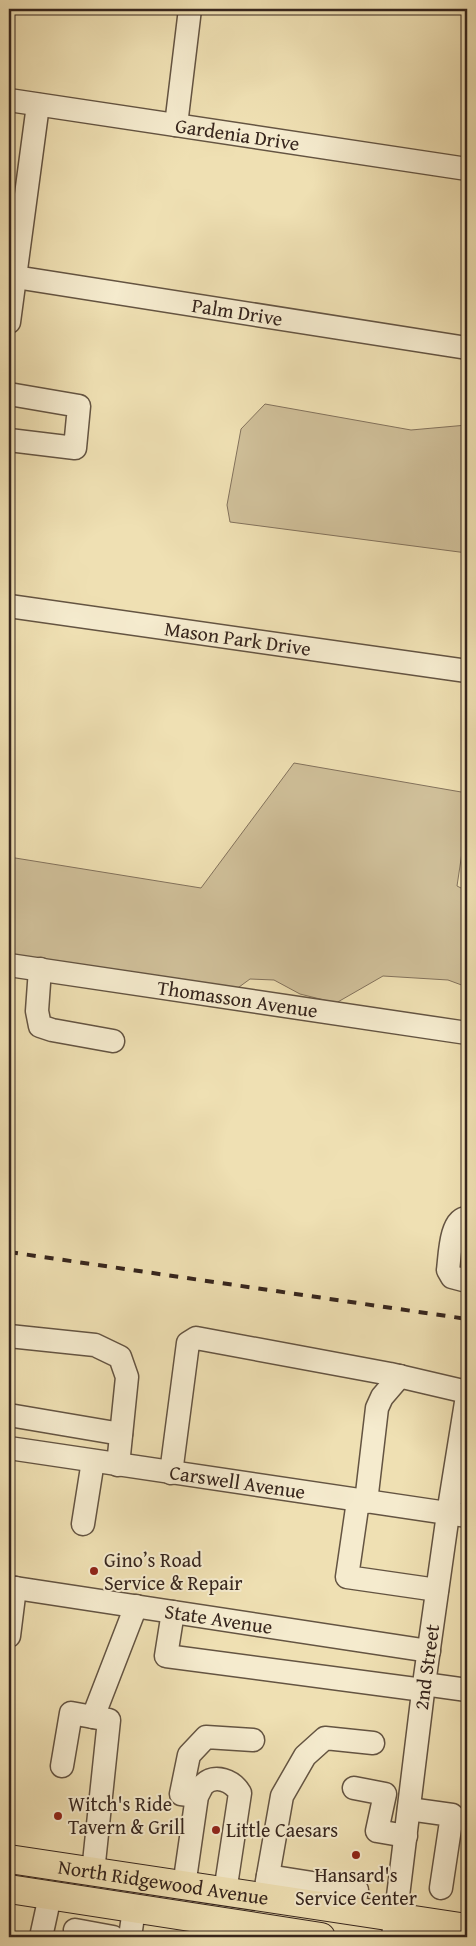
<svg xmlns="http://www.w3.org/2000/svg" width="476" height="1946" font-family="'Gentium Book Plus',serif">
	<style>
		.green { fill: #d0c09a; stroke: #83725c }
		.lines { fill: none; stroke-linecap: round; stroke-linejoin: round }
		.minor-casing { stroke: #645442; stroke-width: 25 }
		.major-casing { stroke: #36251d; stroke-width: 30 }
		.minor { stroke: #f5ebce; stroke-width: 22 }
		.major { stroke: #efe0b3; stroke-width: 28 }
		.rail { stroke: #36251d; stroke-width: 4; stroke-dasharray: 9 9; stroke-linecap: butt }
		.poi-dot { fill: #8f2418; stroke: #f5ebce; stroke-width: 2 }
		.labels { text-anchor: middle; stroke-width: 4; stroke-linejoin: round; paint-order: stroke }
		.street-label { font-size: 20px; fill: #36251d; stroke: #f5ebce }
		.poi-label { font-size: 20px; fill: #36251d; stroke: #f5ebce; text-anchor: start }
	</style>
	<rect width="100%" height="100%" fill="#efe0b3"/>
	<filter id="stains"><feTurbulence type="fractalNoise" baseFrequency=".004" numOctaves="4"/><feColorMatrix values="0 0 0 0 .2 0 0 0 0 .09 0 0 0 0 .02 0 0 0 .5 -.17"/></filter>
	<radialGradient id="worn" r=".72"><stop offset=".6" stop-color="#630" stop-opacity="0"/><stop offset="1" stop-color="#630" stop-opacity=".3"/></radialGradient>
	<path class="green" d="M265,404L411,430L467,425V553L230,522L227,505L241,429Z
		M294,763L467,793V819L457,886L467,891V987L448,980L383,976L336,1003L300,994L274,980L250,979L235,990L9,957V857L201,888Z"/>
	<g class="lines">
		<defs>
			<g id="minor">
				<path id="s1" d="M9,100L467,169"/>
				<path d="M176,125L190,9"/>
				<path id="s2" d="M9,276L467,348"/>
				<path d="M9,322L38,105"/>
				<path d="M9,394L79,406L75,448L9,440"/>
				<path id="s3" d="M9,606L467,671"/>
				<path id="s4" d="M9,965L467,1033"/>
				<path d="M40,969L37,1011L40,1026L52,1030L113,1041"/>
				<path d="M467,1218C450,1219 450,1256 448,1270L452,1277L467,1281"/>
				<path d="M9,1336L95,1345L120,1357L127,1377L118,1465"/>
				<path d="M9,1415L121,1434"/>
				<path id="s5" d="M9,1448L467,1516"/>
				<path d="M171,1473L188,1343L196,1338L390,1374L467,1392"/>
				<path d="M358,1501L347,1577L437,1590"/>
				<path d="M366,1502L377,1408L382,1397L400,1376"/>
				<path d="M83,1524L93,1461"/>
				<path id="s6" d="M9,1587L429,1651"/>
				<path d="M173,1612L166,1656L423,1690"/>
				<path d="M9,1636L15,1588"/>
				<path d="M424,1684L467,1690"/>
				<path d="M62,1766L71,1713L93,1717"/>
				<path d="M354,1788L385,1794L377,1831L406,1836"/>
				<path d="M197,1796L181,1794L189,1755L206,1737L253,1740"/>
				<path d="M409,1809L452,1815L441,1888"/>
				<path d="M93,1872L109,1720L93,1717L136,1606"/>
				<path d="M268,1876L357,1890L353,1912"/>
				<path d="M184,1886L197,1796C199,1793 201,1788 203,1785C215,1773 233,1781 240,1793L225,1892"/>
				<path d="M264,1898L282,1796L305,1756L325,1738L373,1743"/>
				<path d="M75,1930L113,1937"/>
				<path d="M41,1937L50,1896"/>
				<path d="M130,1937L134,1909"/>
				<path id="s7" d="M393,1937L424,1684L448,1514L467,1396"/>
			</g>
			<g id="major">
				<path id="s8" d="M9,1859L467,1928"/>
				<path d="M9,1889L321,1937"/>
			</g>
		</defs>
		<use href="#minor" class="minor-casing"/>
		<use href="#major" class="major-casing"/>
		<use href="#minor" class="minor"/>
		<use href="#major" class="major"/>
		<path class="rail" d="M9,1252L467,1319"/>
	</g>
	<g class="poi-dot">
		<circle cx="94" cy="1571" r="5"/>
		<circle cx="58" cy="1816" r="5"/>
		<circle cx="216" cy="1830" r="5"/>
		<circle cx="356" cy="1855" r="5"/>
	</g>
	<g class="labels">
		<g class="street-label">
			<text dy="7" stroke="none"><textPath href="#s1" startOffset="231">Gardenia Drive</textPath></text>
			<text dy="7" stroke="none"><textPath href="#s2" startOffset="231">Palm Drive</textPath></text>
			<text dy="7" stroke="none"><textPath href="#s3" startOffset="231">Mason Park Drive</textPath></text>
			<text dy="7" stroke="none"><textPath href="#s4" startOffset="231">Thomasson Avenue</textPath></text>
			<text dy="7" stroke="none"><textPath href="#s5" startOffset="231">Carswell Avenue</textPath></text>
			<text dy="7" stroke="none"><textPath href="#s6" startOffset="212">State Avenue</textPath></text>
			<text dy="7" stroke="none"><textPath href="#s7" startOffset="272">2nd Street</textPath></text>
			<text dy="7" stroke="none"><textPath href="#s8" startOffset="156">North Ridgewood Avenue</textPath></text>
		</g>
		<g class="poi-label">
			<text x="104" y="1567">Gino’s Road<tspan x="104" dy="23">Service &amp; Repair</tspan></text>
			<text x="68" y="1811">Witch's Ride<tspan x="68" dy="23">Tavern &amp; Grill</tspan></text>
			<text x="226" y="1837">Little Caesars</text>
			<text x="356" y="1882" text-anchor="middle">Hansard's<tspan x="356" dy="23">Service Center</tspan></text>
		</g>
	</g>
	<rect width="476" height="1946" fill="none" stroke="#efe0b3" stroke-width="30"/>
	<rect x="10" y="10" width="456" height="1926" fill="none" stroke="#36251d" stroke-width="2.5"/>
	<rect x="15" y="15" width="446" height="1916" fill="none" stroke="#36251d"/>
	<rect width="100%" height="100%" filter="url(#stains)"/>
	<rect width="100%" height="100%" fill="url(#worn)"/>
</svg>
